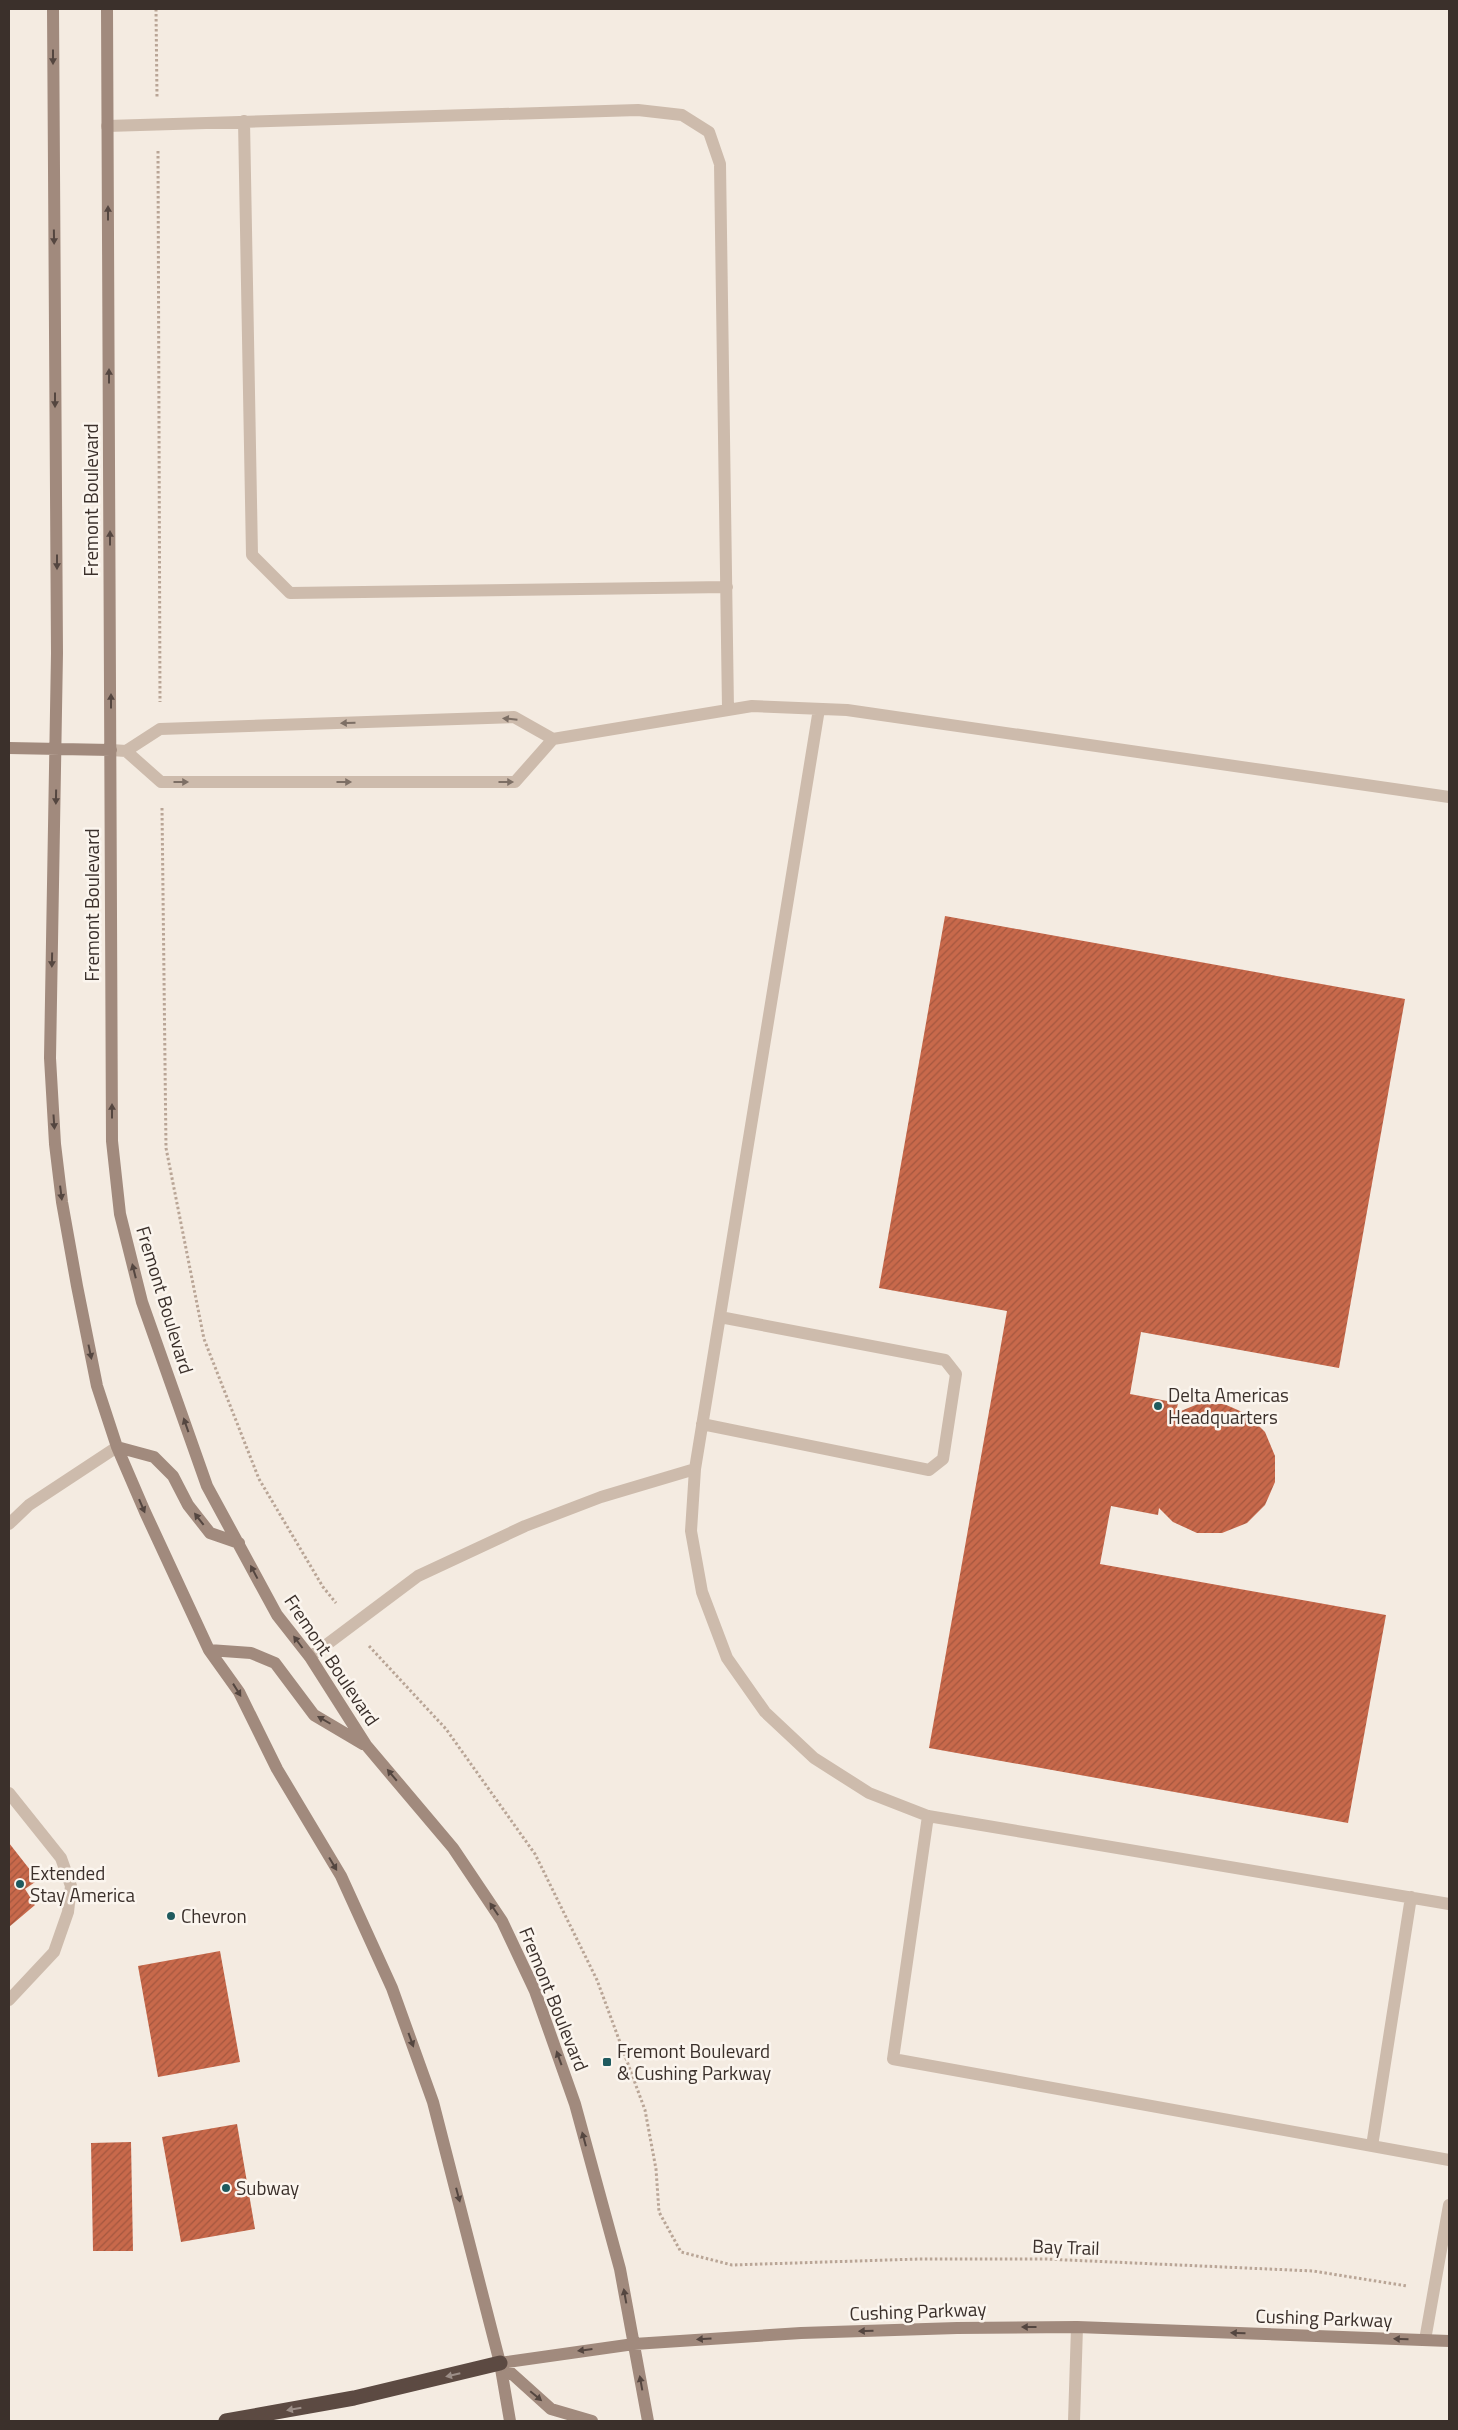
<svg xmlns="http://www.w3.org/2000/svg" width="1458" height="2430" font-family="'Titillium Web',sans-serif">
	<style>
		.building { fill: url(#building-hatch) }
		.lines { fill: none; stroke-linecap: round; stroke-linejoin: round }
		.path { stroke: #b9a596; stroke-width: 3; stroke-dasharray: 2.5 2.5; stroke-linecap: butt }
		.lane { stroke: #cdbbac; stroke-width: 12 }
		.secondary { stroke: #a18a7d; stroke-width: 12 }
		.highway { stroke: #5c4a42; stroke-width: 15 }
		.oneway { fill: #544640 }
		.oneway2 { fill: #7d6f65 }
		.oneway3 { fill: #9c8e87 }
		.poi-dot { fill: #1f5a5e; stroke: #fbf5ee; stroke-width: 2 }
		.labels { text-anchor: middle; stroke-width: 5; stroke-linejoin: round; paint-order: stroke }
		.street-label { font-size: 19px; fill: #3b302b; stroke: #fbf5ee }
		.poi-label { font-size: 19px; fill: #3b302b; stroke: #fbf5ee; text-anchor: start }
	</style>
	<defs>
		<pattern id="building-hatch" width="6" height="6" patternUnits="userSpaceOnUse" patternTransform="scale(1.25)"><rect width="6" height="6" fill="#c8694b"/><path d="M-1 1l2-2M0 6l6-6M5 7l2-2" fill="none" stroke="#a4573f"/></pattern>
	</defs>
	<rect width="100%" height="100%" fill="#f4ebe1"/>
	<path class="building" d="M945,916L1405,999L1339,1368L1141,1332L1130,1394L1178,1403L1176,1413L1198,1404H1224L1247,1414L1265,1432L1275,1456V1482L1265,1505L1247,1523L1222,1533H1197L1173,1522L1159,1508L1158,1515L1111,1506L1100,1564L1386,1615L1348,1823L929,1748L1007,1311L879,1288Z
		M9,1843L38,1880L25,1889L35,1905L9,1927Z
		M220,1951L240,2062L158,2077L138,1966Z
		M237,2124L255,2229L181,2242L162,2137Z
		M131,2142L133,2251H93L91,2143Z"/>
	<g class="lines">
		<path class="path" d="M156,9L157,97
			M158,151L160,702
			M162,808L166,1148L204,1339L259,1479L323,1587L336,1603
			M369,1646L446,1729L535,1854L597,1980L645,2110L656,2169L659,2212L681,2252L732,2265L919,2259H1045L1313,2271L1407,2286"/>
		<path class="lane" d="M244,121L252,555L290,593L727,587
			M107,126L638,110L682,115L709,132L720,164L728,709
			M819,709L695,1469L691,1531L702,1592L727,1658L765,1712L814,1758L869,1793L928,1816L1449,1904
			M111,750L126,751L161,782H515L553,739L752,706L847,710L1449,797
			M126,751L160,729L514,717L553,739
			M702,1424L929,1470L943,1459L956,1374L945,1360L720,1317
			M9,1524L29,1505L117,1447
			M310,1657L418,1576L525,1526L601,1497L695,1469
			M9,1793L61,1858L71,1886L68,1912L54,1952L9,2000
			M928,1816L893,2059L1449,2160
			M1372,2146L1411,1897
			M1425,2340L1449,2205
			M1074,2421L1077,2327"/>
		<path class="secondary" d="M53,9L57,653L50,1058L55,1144L62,1202L77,1286L97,1386L117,1447L145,1512L209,1650L239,1692L277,1769L341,1876L392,1988L433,2102L500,2363L510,2421
			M107,9L112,1141L120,1214L142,1302L207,1486L277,1615L310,1657L366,1745L453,1848L502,1921L535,1991L575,2104L620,2269L648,2421
			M9,748L111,750
			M117,1447L154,1457L173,1476L188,1505L210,1533L239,1543
			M209,1650L251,1653L275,1663L314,1715L363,1744
			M500,2363L634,2344L801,2333L957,2328L1077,2327L1449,2341
			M500,2363L551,2409L592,2421"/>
		<path class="highway" d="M226,2421L354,2398L500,2363"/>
	</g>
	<defs><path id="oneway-solid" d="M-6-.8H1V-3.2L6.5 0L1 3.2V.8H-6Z" transform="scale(1.25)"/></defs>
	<g class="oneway">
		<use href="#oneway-solid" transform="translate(53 57) rotate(90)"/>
		<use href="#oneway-solid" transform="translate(108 213) rotate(-90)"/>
		<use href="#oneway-solid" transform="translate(54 237) rotate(89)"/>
		<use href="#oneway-solid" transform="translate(109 376) rotate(-90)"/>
		<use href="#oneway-solid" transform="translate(55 400) rotate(90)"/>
		<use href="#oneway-solid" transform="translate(110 538) rotate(-90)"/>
		<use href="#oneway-solid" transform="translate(57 562) rotate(90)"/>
		<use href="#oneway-solid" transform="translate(111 701) rotate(-90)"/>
		<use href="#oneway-solid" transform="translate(56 797) rotate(91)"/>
		<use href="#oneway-solid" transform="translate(52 960) rotate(91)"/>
		<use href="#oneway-solid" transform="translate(112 1111) rotate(-90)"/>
		<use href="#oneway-solid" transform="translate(54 1122) rotate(86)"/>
		<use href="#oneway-solid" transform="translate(61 1193) rotate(83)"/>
		<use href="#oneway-solid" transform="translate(134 1271) rotate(-104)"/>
		<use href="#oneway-solid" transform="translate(90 1352) rotate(78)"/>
		<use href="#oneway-solid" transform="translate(186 1425) rotate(-109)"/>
		<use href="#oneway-solid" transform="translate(142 1506) rotate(67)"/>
		<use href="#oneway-solid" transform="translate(199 1519) rotate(-128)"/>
		<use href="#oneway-solid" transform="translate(254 1572) rotate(-118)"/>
		<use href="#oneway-solid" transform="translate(298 1642) rotate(-127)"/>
		<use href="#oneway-solid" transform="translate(237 1690) rotate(58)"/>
		<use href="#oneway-solid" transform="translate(324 1720) rotate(-150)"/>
		<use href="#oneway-solid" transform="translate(392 1775) rotate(-130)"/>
		<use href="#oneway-solid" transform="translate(333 1864) rotate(59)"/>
		<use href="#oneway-solid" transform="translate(494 1909) rotate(-124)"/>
		<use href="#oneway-solid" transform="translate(411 2040) rotate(70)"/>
		<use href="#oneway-solid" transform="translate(559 2058) rotate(-110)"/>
		<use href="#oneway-solid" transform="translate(584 2139) rotate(-105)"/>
		<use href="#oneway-solid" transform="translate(458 2195) rotate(75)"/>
		<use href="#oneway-solid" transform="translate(625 2296) rotate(-100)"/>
		<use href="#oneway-solid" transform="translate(1029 2327) rotate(180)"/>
		<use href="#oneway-solid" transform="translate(866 2331) rotate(178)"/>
		<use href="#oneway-solid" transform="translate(1238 2333) rotate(-178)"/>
		<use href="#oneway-solid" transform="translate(704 2339) rotate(176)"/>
		<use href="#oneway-solid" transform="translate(1401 2339) rotate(-178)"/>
		<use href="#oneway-solid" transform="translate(585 2350) rotate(173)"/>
		<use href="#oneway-solid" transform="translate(641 2383) rotate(-100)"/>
		<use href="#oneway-solid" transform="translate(536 2396) rotate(40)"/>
	</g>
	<g class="oneway2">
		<use href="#oneway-solid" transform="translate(510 719) rotate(-174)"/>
		<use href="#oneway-solid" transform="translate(348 723) rotate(178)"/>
		<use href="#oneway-solid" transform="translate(181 782)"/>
		<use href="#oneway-solid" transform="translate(344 782)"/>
		<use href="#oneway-solid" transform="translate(506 782)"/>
	</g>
	<g class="oneway3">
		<use href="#oneway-solid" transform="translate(453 2375) rotate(167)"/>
		<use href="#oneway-solid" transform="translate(294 2409) rotate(170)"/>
	</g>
	<g class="poi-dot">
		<circle cx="1158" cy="1406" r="5"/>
		<circle cx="20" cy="1884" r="5"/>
		<circle cx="171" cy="1916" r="5"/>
		<rect x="602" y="2057" width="10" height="10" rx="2.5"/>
		<circle cx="226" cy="2188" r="5"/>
	</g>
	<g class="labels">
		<g class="street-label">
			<text transform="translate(91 500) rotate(-90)" y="7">Fremont Boulevard</text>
			<text transform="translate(92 905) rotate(-90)" y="7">Fremont Boulevard</text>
			<text transform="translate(165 1300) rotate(73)" y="7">Fremont Boulevard</text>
			<text transform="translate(332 1660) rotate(56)" y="7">Fremont Boulevard</text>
			<text transform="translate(554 1999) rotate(68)" y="7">Fremont Boulevard</text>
			<text transform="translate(1066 2247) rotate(2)" y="7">Bay Trail</text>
			<text transform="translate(918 2311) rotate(-2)" y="7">Cushing Parkway</text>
			<text transform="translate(1324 2318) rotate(2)" y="7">Cushing Parkway</text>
		</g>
		<g class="poi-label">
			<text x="1168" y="1402">Delta Americas<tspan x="1168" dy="22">Headquarters</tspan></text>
			<text x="30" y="1880">Extended<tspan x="30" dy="22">Stay America</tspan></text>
			<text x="181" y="1923">Chevron</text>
			<text x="617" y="2058">Fremont Boulevard<tspan x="617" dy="22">&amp; Cushing Parkway</tspan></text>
			<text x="236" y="2195">Subway</text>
		</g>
	</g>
	<rect width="1458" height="2430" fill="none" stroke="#3b302b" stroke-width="20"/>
</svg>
